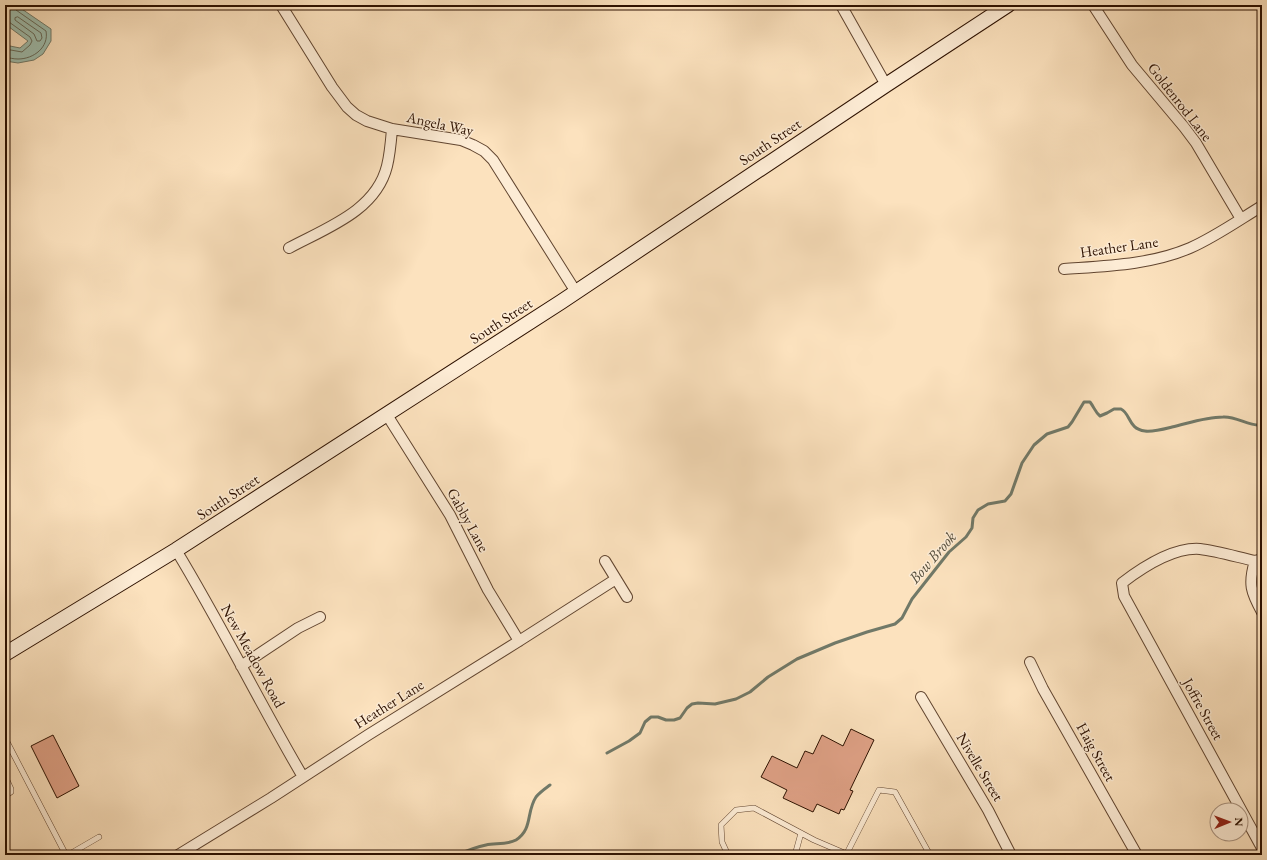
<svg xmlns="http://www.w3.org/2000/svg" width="1267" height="860" font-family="'EB Garamond',serif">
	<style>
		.water { fill: #9fbeae; stroke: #717968 }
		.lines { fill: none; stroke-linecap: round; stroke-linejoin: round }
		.shore { stroke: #666857; stroke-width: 1 }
		.stream { stroke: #717968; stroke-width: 3 }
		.building { fill: #dfa186; stroke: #2d1100 }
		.lane-casing { stroke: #614530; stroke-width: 6 }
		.street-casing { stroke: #614530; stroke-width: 12 }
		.secondary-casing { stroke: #2d1100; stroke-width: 16 }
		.lane { stroke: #fdecd5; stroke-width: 5 }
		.street { stroke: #fdecd5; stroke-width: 10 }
		.secondary { stroke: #fdecd5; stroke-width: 14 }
		.labels { text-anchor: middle; stroke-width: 3; stroke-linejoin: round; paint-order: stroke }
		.street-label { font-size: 15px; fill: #2d1100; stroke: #fdecd5 }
		.water-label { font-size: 16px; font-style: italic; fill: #554e3d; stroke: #fdecd5 }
	</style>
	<rect width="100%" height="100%" fill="#fce2be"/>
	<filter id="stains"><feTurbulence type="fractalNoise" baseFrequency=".005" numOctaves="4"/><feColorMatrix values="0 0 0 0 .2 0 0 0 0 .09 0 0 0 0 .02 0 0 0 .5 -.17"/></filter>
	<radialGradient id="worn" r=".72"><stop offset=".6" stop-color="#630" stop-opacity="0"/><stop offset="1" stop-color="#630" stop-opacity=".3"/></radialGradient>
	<path class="water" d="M5,5H16L51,29V41L43,54L34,60L18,63L5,61V45L20,48L28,41L5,24Z"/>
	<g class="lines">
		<path class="shore" d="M18,17L41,33L42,38L40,41H37L34,34L15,20V18Z
			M5,21L9,22L30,37L32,41L30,45L22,52L5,49
			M5,57C9,58 14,59 18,59C34,59 49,47 46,31L16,10L14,5"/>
		<path class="stream" d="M607,753L629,741L640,733L645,722L651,717H658L666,720H674L680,718L687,708L692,704L698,703L715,704L736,699L750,692L768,677L797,659L835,643L867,632L895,624L902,618L912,599L949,552L966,537L972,528L973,518L978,510L988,504L1005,501L1011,494L1022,463L1034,445L1047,434L1068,427L1072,422L1084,402H1090C1094,407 1095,412 1100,416L1107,413L1114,409C1116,409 1119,409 1121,409C1131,414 1128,429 1145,431C1153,432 1164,429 1172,427C1189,423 1206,417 1223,417C1237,416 1249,427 1262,425
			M457,855C466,851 476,847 486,845C495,843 507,845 516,840C533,829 526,812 536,797C540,792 546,788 550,785"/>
	</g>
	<path class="building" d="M851,729L874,740L850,790L853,791L844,810L841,809L839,814L817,804L813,812L783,798L787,790L761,777L772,756L797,768L805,751L813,754L822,735L843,746Z
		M53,735L79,786L57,798L31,746Z"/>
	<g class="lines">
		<defs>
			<path id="lane" d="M5,738L66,855
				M5,776L11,789V792L5,796
				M68,855L99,837
				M728,855L722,842L721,825L736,810L754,808L814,840L849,855
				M795,855L801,833
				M846,855L879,790L895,792L930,855"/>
			<path id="street" d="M281,5L332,87L347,107L356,115L367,121L392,129L461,140L473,145L484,151L493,160L576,292
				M841,5L886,85
				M1093,5L1132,65L1184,127L1196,143L1241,219
				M289,248C326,228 376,211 387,166C390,154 391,141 392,129
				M1064,269C1106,266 1150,265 1190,248C1215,237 1239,220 1262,206
				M387,415L450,515L488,590L519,641
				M176,550C221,624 259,702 303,777
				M1262,559L1255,561C1237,557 1217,551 1200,549C1173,547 1143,567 1122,583L1124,596L1262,848
				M605,561L627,597
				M1255,561C1248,584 1251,592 1262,612
				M1030,662L1043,689L1137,855
				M241,666L298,628L320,617
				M921,697L988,810L1011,855
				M178,855L271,798L368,735L519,641L616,579"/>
			<path id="secondary" d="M5,654L176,550L561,302L886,85L1008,5"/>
		</defs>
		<use href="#lane" class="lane-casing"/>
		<use href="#street" class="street-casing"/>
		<use href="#secondary" class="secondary-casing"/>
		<use href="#lane" class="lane"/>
		<use href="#street" class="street"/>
		<use href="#secondary" class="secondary"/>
	</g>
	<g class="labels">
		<g class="street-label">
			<text transform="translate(1180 102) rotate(52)" y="5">Goldenrod Lane</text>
			<text transform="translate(440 124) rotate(12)" y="5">Angela Way</text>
			<text transform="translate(770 142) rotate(-34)" y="5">South Street</text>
			<text transform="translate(1119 247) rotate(-8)" y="5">Heather Lane</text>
			<text transform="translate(501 321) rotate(-33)" y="5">South Street</text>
			<text transform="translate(228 497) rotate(-33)" y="5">South Street</text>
			<text transform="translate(468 520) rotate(61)" y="5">Gabby Lane</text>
			<text transform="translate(253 656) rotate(61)" y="5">New Meadow Road</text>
			<text transform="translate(389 704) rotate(-32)" y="5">Heather Lane</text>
			<text transform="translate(1203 709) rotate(61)" y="5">Joffre Street</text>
			<text transform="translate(1096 752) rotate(61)" y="5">Haig Street</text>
			<text transform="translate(980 767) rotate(59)" y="5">Nivelle Street</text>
		</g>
		<g class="water-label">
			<text transform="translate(932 557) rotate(-49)" y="6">Bow Brook</text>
		</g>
	</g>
	<rect width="1267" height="860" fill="none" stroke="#fce2be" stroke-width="20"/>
	<rect x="6" y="6" width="1255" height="848" fill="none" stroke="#2d1100" stroke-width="2"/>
	<rect x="10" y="10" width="1247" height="840" fill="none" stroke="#2d1100"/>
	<g transform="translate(1229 822) rotate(89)"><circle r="19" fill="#fdecd5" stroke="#aa9480"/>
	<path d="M0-3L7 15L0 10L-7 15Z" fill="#8f2418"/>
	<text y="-6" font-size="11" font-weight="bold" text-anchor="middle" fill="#2d1100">N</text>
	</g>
	<rect width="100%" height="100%" filter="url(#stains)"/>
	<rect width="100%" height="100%" fill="url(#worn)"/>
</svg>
